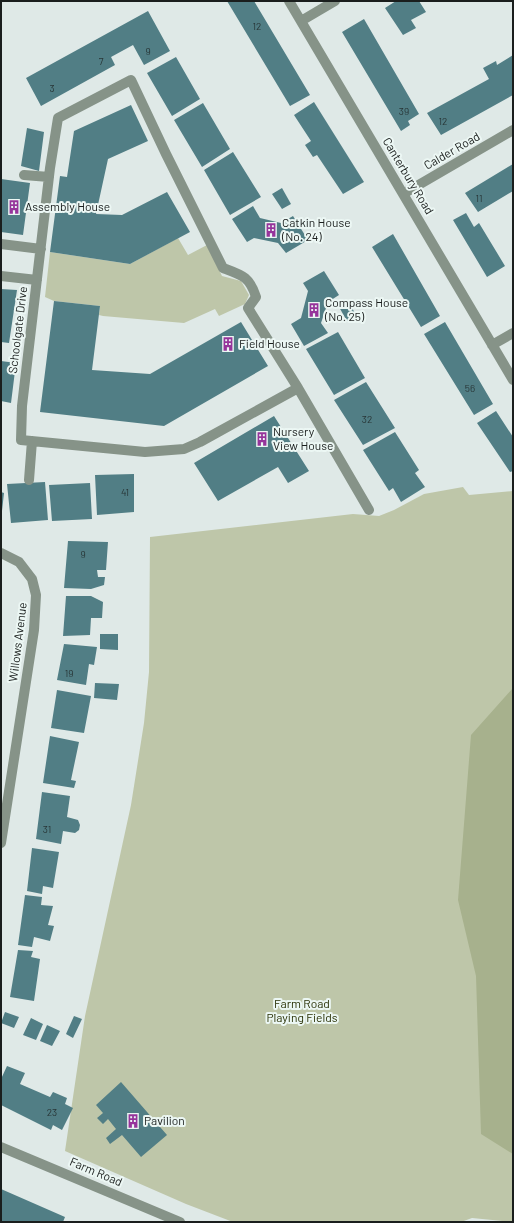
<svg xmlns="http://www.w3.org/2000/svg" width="514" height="1223" font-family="Barlow,sans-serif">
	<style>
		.green { fill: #bec6a9 }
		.forest { fill: #a7b18d }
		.building { fill: #517e85 }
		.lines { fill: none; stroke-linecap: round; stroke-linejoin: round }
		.minor { stroke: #869388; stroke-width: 10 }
		.labels { text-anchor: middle; stroke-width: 4; stroke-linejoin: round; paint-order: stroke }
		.number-label { font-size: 10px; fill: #283637 }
		.street-label { font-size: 12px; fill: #1a1e1d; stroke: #ecf7f4 }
		.poi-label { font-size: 12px; fill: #1a1e1d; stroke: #ecf7f4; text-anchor: start }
		.park-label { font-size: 12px; fill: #283004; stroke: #ecf7f4 }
	</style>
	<rect width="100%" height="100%" fill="#dfe9e7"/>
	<path class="green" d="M178,238L188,255L207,245L222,276L241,281L249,295L245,304L219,316L215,309L184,323L103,316L99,315L100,306L54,301L45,297L50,252L130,264Z
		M463,487L469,495L513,491V1222L472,1218L461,1222H233L186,1204L65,1151L85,1016L131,805L144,723L149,672L150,537L353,514L379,516L394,510L424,494Z"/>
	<path class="forest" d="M513,688V1154L481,1134L476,976L458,900L471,735Z"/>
	<path class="building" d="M227,1H254L310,95L290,106Z
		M396,1H419L426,12L411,20L416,28L403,35L385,8Z
		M148,11L170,51L144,65L133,45L111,57L115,65L41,106L26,78Z
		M364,19L419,114L408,121L410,125L401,131L342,32Z
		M513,55V95L441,135L427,113L489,79L483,68L496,61L497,65Z
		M176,57L200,99L172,116L147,73Z
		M314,102L364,182L343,194L317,155L313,157L305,145L311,141L294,115Z
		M203,103L230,149L202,167L174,120Z
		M131,105L148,141L108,159L96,214L122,215L167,192L190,232L130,264L50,252L60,176L67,177L74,131Z
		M27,128L44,132L39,171L21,166Z
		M233,152L261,197L230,215L204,170Z
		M513,164V191L478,212L465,193Z
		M1,179L30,183L23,235L1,232Z
		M282,188L291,204L282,209L272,194Z
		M253,206L260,218L281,223L293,216L308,240L286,253L278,243L254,238L247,242L232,219Z
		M466,213L474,227L479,223L505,266L487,277L453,220Z
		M393,234L440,316L421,327L372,247Z
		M324,271L339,295L328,302L321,323L328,333L304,346L291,324L301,318L308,291L303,283Z
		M1,289L17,290L9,343L1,342Z
		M54,301L100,306L92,370L150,374L241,322L268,366L164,426L40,412Z
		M348,302L357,316L347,321L339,307Z
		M445,322L493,404L474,415L424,334Z
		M338,332L365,378L334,395L306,349Z
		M1,361L16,363L11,403L1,401Z
		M366,382L395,428L363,445L334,400Z
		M496,411L513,437V471L510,472L477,423Z
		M274,416L309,471L288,483L278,467L218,501L194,463Z
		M395,432L419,470L415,473L425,487L401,502L393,488L389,491L363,450Z
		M134,474V512L97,515L95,475Z
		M45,482L48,520L11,523L7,484Z
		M90,483L92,519L52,521L49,485Z
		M1,492L4,493L2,511H1Z
		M68,541L108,542L106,570H97L98,577H105L104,585L91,589L64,588Z
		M66,596H91L103,602L102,618H91L90,635L63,636Z
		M100,634H118V650L100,649Z
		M64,644L97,647L94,665L89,664L86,685L57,680Z
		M95,683L119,684L117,700L94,698Z
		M57,690L91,696L84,733L51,728Z
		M50,736L79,742L71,780L76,781L74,788L43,783Z
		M42,792L70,796L67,817L78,820L80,825L79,830L75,833L63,831L61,844L36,839Z
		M32,848L59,852L53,888L43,886L42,894L27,891Z
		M25,895L42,897L41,905L53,906L48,925L54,926L50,941L34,937L32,947L18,945Z
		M18,950L33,951L31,957L40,959L34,1001L10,997Z
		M5,1012L19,1017L14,1028L1,1023Z
		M74,1016L82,1019L73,1038L66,1034Z
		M31,1018L43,1024L36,1040L23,1035Z
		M47,1025L60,1031L52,1046L40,1041Z
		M7,1066L25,1073L20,1084L50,1097L53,1092L67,1098L65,1104L73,1108L62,1130L53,1125L51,1130L1,1105V1079Z
		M121,1082L167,1135L141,1157L122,1135L110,1144L106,1138L116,1129L108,1119L103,1124L97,1118L103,1113L96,1105Z
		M1,1189L65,1217L63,1222H1Z"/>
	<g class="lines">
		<path class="minor" d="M289,1L513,380
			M301,21L335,1
			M131,80L166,154L223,268C242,275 250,277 256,297L248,308L298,388L200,442L184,449L145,452L21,440L22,406L50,168L58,118Z
			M24,175L49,177
			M403,194L513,130
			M1,244L41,249
			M1,276L37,280
			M492,345L513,333
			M298,388L369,510
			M29,480L32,441
			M1,553L19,562L32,579L36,595L34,630L1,843
			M1,1147L180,1222"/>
	</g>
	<defs>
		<symbol id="building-bare" viewBox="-9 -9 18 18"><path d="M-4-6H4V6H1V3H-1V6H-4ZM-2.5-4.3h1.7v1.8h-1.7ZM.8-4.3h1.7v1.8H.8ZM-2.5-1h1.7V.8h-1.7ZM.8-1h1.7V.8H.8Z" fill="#96349b" stroke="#ecf7f4" stroke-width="2.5" paint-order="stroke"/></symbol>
	</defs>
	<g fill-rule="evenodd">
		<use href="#building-bare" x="4" y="197" width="20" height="20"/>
		<use href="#building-bare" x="261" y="220" width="20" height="20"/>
		<use href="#building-bare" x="304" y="300" width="20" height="20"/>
		<use href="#building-bare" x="218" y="334" width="20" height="20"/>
		<use href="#building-bare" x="252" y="429" width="20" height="20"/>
		<use href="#building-bare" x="123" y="1111" width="20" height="20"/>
	</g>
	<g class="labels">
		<g class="number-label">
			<text x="257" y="30">12</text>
			<text x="148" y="55">9</text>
			<text x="101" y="65">7</text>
			<text x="52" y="92">3</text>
			<text x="404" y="115">39</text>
			<text x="443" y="125">12</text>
			<text x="479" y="202">11</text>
			<text x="470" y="392">56</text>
			<text x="367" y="423">32</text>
			<text x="125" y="496">41</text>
			<text x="83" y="558">9</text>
			<text x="69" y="677">19</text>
			<text x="47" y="833">31</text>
			<text x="52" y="1116">23</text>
		</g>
		<g class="street-label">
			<text transform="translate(452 151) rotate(-30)" y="4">Calder Road</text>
			<text transform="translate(408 176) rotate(59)" y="4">Canterbury Road</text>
			<text transform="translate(18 330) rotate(-83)" y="4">Schoolgate Drive</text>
			<text transform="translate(18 642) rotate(-83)" y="4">Willows Avenue</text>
			<text transform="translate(96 1172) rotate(23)" y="4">Farm Road</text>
		</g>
		<g class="poi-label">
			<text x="25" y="211">Assembly House</text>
			<text x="282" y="227">Catkin House<tspan x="282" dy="14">(No. 24)</tspan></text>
			<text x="325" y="307">Compass House<tspan x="325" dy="14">(No. 25)</tspan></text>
			<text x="239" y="348">Field House</text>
			<text x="273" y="436">Nursery<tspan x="273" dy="14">View House</tspan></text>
			<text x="144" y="1125">Pavilion</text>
		</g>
		<g class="park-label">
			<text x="302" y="1008">Farm Road<tspan x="302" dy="14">Playing Fields</tspan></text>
		</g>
	</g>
	<rect width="514" height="1223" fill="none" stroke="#1a1e1d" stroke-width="4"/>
</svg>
